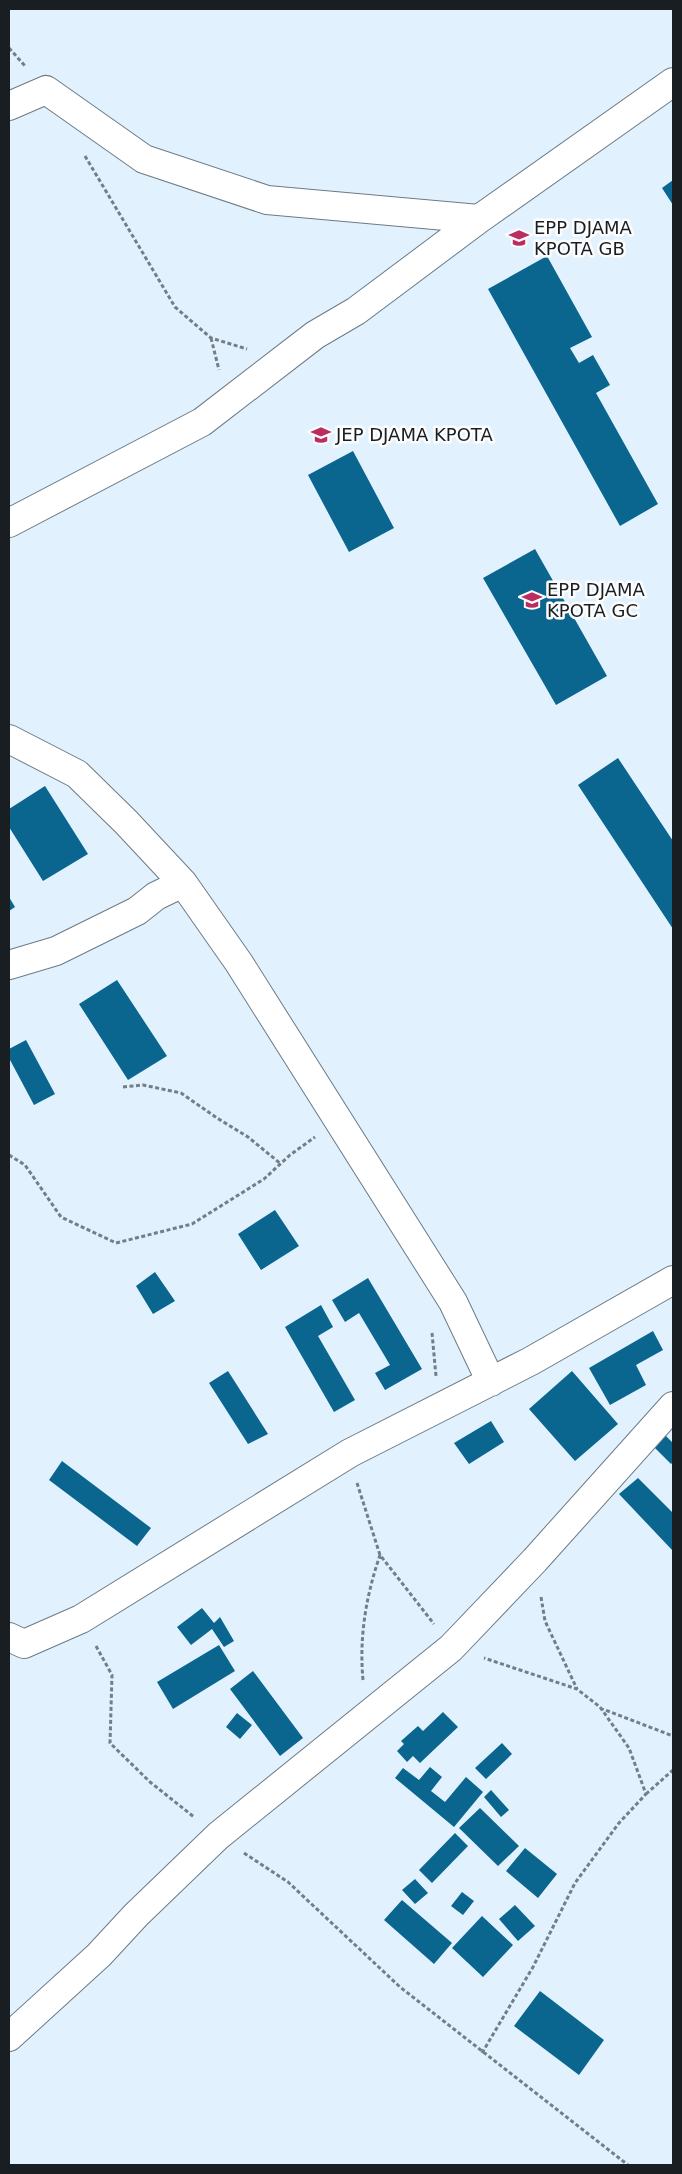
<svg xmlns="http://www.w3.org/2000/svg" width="682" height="2174" font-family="'DejaVu Sans',sans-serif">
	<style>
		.building { fill: #0a658f }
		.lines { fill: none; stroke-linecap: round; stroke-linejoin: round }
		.minor-casing { stroke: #6c7b86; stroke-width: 30 }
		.path { stroke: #737e86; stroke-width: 3; stroke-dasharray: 4 2.5; stroke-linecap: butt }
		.minor { stroke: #fff; stroke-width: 28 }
		.labels { text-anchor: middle; stroke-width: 5; stroke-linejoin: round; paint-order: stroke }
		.poi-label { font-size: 18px; fill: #181e22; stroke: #fdfdfd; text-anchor: start }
	</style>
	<rect width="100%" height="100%" fill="#e1f2fe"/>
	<path class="building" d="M673,180V205L662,188Z
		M547,256L592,337L570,348L579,363L593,355L610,385L596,393L658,504L620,526L488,289Z
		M353,451L394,528L349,552L308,475Z
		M535,549L607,676L556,705L483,578Z
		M618,758L673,841V929L578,785Z
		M45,786L88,854L43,881L9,827V809Z
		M9,897L15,907L9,911Z
		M117,980L167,1056L128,1080L79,1004Z
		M26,1040L55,1094L34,1105L9,1058V1049Z
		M275,1210L299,1246L261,1270L238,1234Z
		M155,1272L175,1301L153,1314L136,1286Z
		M368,1278L422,1369L385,1390L375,1373L390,1365L359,1313L345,1322L332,1300Z
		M321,1305L333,1327L318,1336L355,1400L334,1412L285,1327Z
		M653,1331L663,1350L636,1365L646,1385L610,1405L589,1368Z
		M228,1371L268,1434L248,1444L209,1383Z
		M572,1371L618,1424L575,1461L529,1409Z
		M491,1421L504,1442L469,1464L454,1443Z
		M664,1434L673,1443V1462L671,1464L653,1446Z
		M62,1461L151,1528L137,1546L49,1480Z
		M638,1478L673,1513V1551L619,1494Z
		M202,1608L214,1623L220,1617L234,1641L224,1647L212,1629L191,1645L177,1627Z
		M219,1645L235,1671L173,1709L157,1682Z
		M253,1671L303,1738L280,1756L230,1689Z
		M443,1712L458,1727L420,1763L413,1756L407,1762L397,1751L404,1744L401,1741L418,1726L423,1731Z
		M237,1713L252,1725L240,1739L226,1727Z
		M502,1743L512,1754L486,1779L475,1768Z
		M430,1767L442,1777L431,1791L445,1802L466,1777L483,1792L454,1827L395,1778L403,1768L419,1780Z
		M491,1790L509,1810L501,1817L484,1797Z
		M480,1808L519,1846L498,1866L459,1828Z
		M455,1833L468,1846L432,1883L419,1870Z
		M525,1848L557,1874L538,1898L506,1871Z
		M415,1879L428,1893L415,1904L402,1890Z
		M462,1892L474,1901L463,1915L451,1906Z
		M402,1900L452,1943L434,1964L384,1920Z
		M515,1905L535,1926L518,1941L499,1919Z
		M482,1916L513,1945L483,1977L452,1948Z
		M540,1991L604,2040L579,2075L514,2026Z"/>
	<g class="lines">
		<defs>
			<path id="minor" d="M9,106L46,90L144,159L267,200L479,219
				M9,523L202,422L315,335L356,311L479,219L673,82
				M9,739L77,774L126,822L183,883L239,963L453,1302L491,1382
				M9,965L56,951L137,911L156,896L183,883
				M9,1637L24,1644L81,1619L350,1453L531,1361L673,1280
				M9,2037L99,1955L136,1915L218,1836L451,1648L535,1560L673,1406"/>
		</defs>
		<use href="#minor" class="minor-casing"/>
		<path class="path" d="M9,48L25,66
			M85,156L175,307L211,338L247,349
			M211,338L219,370
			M123,1087L143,1085L181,1093L217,1118L248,1137L281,1164
			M9,1155L25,1165L61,1217L116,1243L192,1224L264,1179L290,1155L315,1137
			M432,1333L436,1376
			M357,1483L380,1555L434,1624
			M541,1597L545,1621L577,1689
			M96,1646L112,1675L110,1743L150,1782L194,1817
			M363,1680C359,1637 366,1596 380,1555
			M600,1708L673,1736
			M646,1794L673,1770
			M244,1853L288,1882L400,1987L628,2165
			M482,2053L533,1967L575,1883L619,1823L646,1794L629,1748L600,1707L577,1689L484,1658"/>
		<use href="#minor" class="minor"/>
	</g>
	<defs>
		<symbol id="school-bare" viewBox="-9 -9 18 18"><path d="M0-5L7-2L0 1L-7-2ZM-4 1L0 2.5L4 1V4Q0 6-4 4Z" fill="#ba2d5f" stroke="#fdfdfd" stroke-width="2.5" paint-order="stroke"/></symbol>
	</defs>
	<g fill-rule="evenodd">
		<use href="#school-bare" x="505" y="224" width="28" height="28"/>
		<use href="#school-bare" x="307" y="421" width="28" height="28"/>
		<use href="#school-bare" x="518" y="586" width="28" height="28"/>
	</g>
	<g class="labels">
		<g class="poi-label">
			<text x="534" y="234">EPP DJAMA<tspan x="534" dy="21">KPOTA GB</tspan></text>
			<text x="336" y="441">JEP DJAMA KPOTA</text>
			<text x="547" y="596">EPP DJAMA<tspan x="547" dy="21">KPOTA GC</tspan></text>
		</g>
	</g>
	<rect width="682" height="2174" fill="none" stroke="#181e22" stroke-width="20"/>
</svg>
